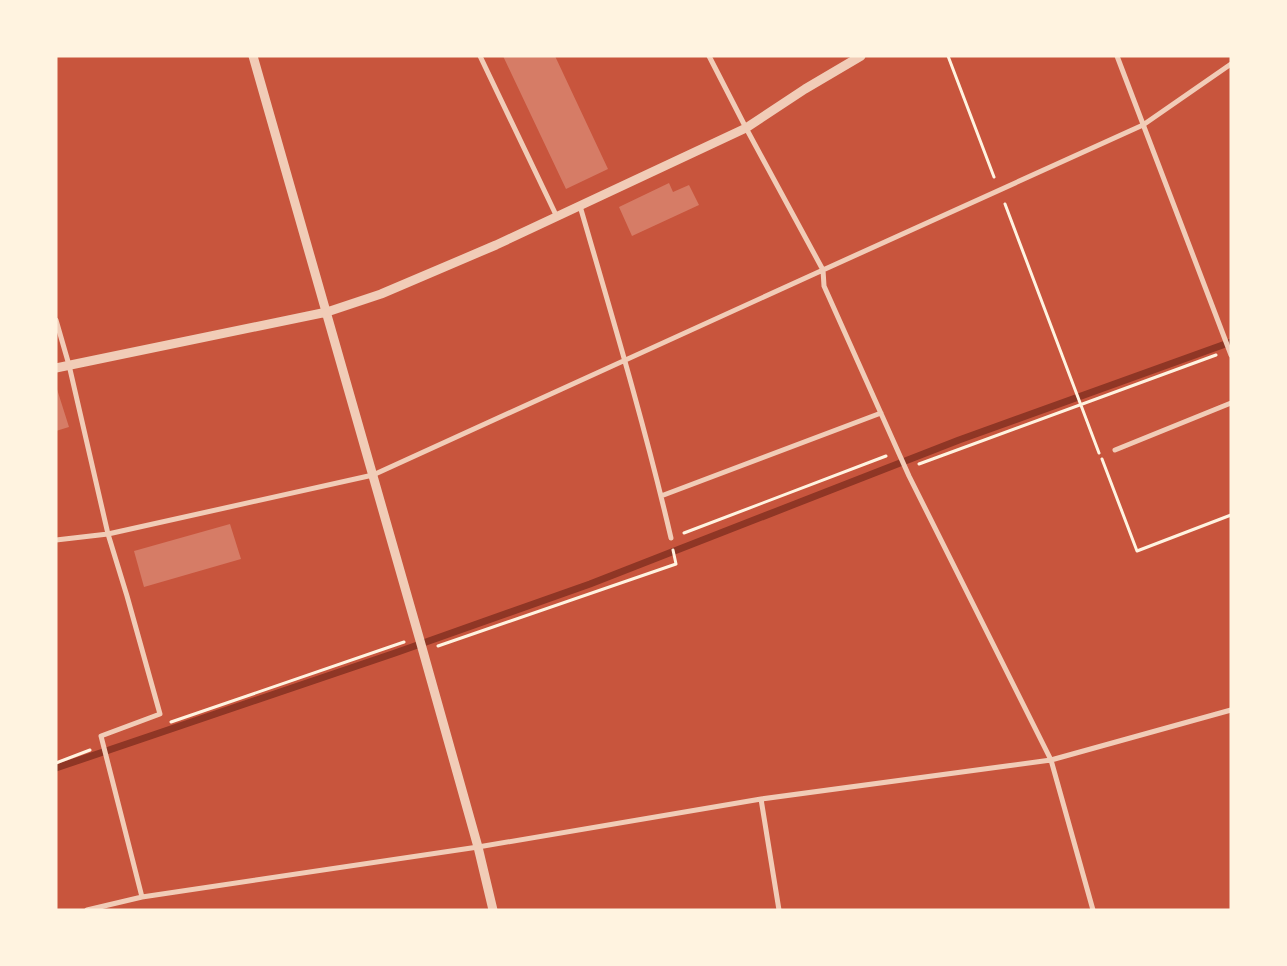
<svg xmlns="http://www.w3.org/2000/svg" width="1287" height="966" font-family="'DM Sans',sans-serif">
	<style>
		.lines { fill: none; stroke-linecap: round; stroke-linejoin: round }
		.stream { stroke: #8f3625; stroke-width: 7 }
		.building { fill: #d67c66 }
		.path { stroke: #fff3e0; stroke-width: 3 }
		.minor { stroke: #f1ccb7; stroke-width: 5 }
		.tertiary { stroke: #f1ccb7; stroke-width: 9 }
	</style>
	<rect width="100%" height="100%" fill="#c8553d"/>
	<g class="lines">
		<path class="stream" d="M56,768L395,653L590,584L959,440L1231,342"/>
	</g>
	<path class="building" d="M503,56H555L608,169L566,189Z
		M669,183L673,192L689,185L699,205L632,236L619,207Z
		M56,386L69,427L56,431Z
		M230,524L241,559L144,587L134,551Z"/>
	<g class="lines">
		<path class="path" d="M948,56L994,177
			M1005,204L1099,453
			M1102,459L1137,551L1231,515
			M919,464L1216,355
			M684,533L886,456
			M438,646L676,564L673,550
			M171,722L404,642
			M56,763L90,750"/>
		<path class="minor" d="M480,56L557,217
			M709,56L746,128L823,270L824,286L909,476L1051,760L1093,910
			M1117,56L1231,355
			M580,206C612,316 645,426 671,538
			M56,320L69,365L108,534L127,596L160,714L101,736L142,897
			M1115,450L1231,403
			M661,496L881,413
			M56,540L108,534L373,475L823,270L1143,125L1231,64
			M761,799L779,910
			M87,910L142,897L478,847L761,799L1051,760L1231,710"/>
		<path class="tertiary" d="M253,56L419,637L478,847L493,910
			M56,368L327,312L381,294L496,245L746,128L805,89L861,56"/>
	</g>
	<rect width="1287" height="966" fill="none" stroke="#fff3e0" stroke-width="115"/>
</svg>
